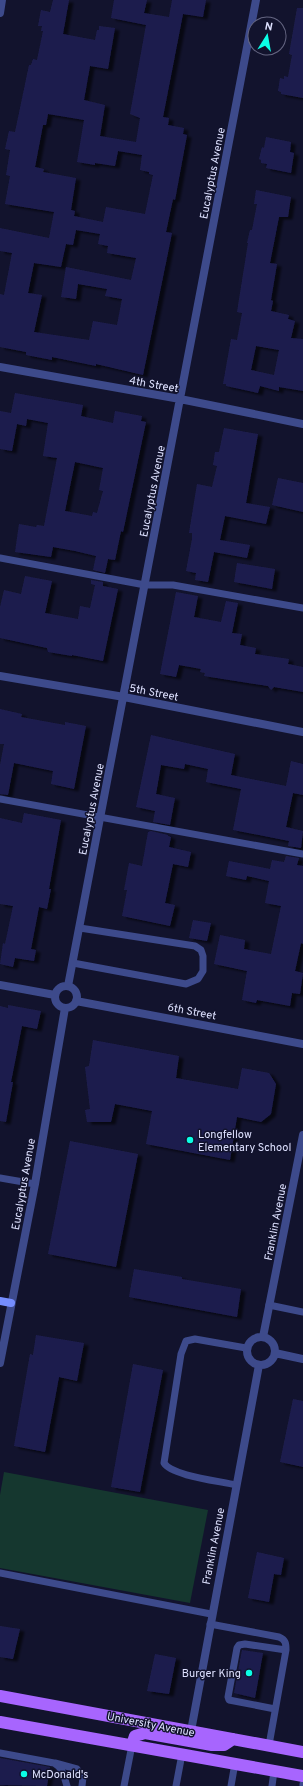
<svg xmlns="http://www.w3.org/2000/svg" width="303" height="1786" font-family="Overpass,sans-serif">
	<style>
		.green { fill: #15372f }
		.building { fill: #1e1e4e; fill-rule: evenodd; filter: url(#shadow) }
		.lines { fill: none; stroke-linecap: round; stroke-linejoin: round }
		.lane { stroke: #3d4a8b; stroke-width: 7 }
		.street { stroke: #3d4a8b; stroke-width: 8 }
		.secondary { stroke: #758dfe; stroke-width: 8 }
		.primary { stroke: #a765fe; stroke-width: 12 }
		.poi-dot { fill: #0bfee6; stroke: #12132d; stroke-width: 1.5 }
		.labels { text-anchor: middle; stroke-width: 3; stroke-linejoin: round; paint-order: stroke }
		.street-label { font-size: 11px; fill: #dee1ff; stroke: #12132d }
		.poi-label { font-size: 11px; fill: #dee1ff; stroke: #12132d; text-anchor: start }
	</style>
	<defs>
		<filter id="shadow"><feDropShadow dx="4.5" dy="2.5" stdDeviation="1" flood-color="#0009"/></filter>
	</defs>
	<rect width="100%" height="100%" fill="#12132d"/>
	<path class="green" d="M4,1472L208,1510L190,1603L0,1568V1495Z"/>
	<path class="building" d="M53,0H69L63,34L95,40L97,30H99V26L115,28L108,69L90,66L84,100L105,105L100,136L136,142L140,118L130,114L146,25L111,18L114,0H147L144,13L169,17L172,0H206L203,17L183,14L163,117L169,118L168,125L184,128L183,134L187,135L175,200L173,199L166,232L172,233L143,375L96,364V366L52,357V360L26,355V352L0,347V294L4,295L12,253L0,251V228L49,238L54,212L5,204L10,176L6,175L10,150L5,149L9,131L15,132L29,65H31L33,59L37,60L43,31H41L42,26H38L41,10L50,12ZM48,114L84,120L77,162L95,165V163L115,166L118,151L142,155L140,170L149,172V174L153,175L145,214L106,207L103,222L74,216L75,211L71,210L76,178L43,172L44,169L35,167L43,125H46ZM76,230L100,234L98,244L108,246L107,253L136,258L131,280L66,267L61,297L76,299L78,284L107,289L105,296L122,299L117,325L93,321L89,340L34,332L42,295L28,293L34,263L61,267L66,244L73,245Z
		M297,8H303V98L281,94V92L278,91L280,78L284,79V76L288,77L292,55L289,54Z
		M266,137L291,142L290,152L294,153L291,173L266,168L267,164L261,163V160L259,159L262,147L264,148Z
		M256,190L291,197L288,217H279L270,263L277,264L271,300L273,301L271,311L289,315L288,319L295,321L291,338L303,339V391L279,387V391L260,386L258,393L226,386V384H223L231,339L237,340L242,313L237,312L248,243H247L250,230H252L257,204H254ZM256,346L279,350L274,375L251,370Z
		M15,393L83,405L81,416L113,423L115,411L142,416L141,421L146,422L123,532L121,531L115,560L108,559L105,573L93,570L96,556L75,551L53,547L51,557L15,552L19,524L36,527L37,525L44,526L57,458L43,456L48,423L27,419L26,426L17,424L12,451L0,449V411L11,413ZM75,462L103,468L99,490L103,491L97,513L93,512L92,516L65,511Z
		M224,428L258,434L246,503L270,507L266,524L225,516L220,540L250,545L247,558L214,552L208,582L195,580L196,573L186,571L192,539V533H189L197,484L212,487L217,466L213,465L215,452H219Z
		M278,478L303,483V512L272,505Z
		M237,563L275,569L272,589L234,582Z
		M25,576L52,581L45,613L78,619L80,606L90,608L95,585L91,584V580L103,582V586L118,589L103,661L72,655V656L48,652L47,648L0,638V607L4,590L21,594Z
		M176,592L198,596L194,617L221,622L226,601L238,603L232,633L242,634L240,645L256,648L255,654L289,659L288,664L303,667V692L274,687L271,690L268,686L204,676L205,673L200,672L201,669L179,665L176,677L160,674Z
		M0,709L22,714L21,717L65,725V722L86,726L74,789L51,784L53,771L14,763L8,795L0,794V765L4,744H0Z
		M151,735L235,754L231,775L286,786L291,761L303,764V795L293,793L286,827L303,831L301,848L288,846L289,841L233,830L241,789L206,782L208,769L185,764L184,769L161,765L156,794L175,798L170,825L153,822L155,811L136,807Z
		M24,813L61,820L49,889H51L47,909L39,907L31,949L36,950L34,961L15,958L13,967L0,964L3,943L5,944L13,906L0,904V818L22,823Z
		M151,831L168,835V836L171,837L169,847L191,852L188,867L173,864L165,903L175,905L170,926L122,916L127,890H124L129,863L142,866L148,832Z
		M286,856L299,858L297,865L303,866V944L301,943L295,971L303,973L300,994L292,993L290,1006L257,1000L256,1003L242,1000L247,971L214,964L220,935L245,940L244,949L271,954L281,906L265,903L269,881L247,876L246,880L226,876L229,861L270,869L272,860L284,862Z
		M193,920L211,923L207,941L189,938Z
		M8,1005L41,1011L37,1029L22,1026L11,1082H13L6,1122L0,1121V1006L8,1008Z
		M93,1040L179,1056L176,1078L238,1089L242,1068L269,1073L276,1084L271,1114L261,1122L237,1117L230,1160L146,1144L152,1111L115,1104L111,1122H87L85,1110L90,1109L85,1067L89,1066Z
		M70,1141L138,1154L116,1267L48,1254Z
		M134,1269L182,1277V1279L241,1289L237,1317L129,1297Z
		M36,1335L84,1343L77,1381L59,1377L45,1452L14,1446L30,1354L33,1355Z
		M133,1364L163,1370L140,1492L111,1487Z
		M293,1399L303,1401V1467L280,1462Z
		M257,1552L284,1558L281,1575L274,1574L269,1602L248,1598Z
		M0,1626L20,1629L13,1659L0,1657Z
		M242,1650L263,1653L255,1698L234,1693Z
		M155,1654L176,1658L169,1694L147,1691Z
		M0,1758L50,1767L47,1786L0,1785Z"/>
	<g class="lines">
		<path class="lane" d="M0,558L145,585H173L303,608
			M0,799L303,854
			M73,963L186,984L198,979L203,971V956L201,950L195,946L80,928
			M0,1178L35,1184
			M269,1305L303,1312
			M236,1485C220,1481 172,1476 164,1463L181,1354L186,1341L195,1339L246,1348
			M0,1573L211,1614
			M210,1624L279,1637C286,1640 286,1644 286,1650L269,1745
			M275,1709L229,1700L228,1697L237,1648L239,1645L245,1644L286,1650
			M0,1753L54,1763C63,1768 64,1777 67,1786
			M55,1763L77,1769L83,1777L82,1786
			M124,1786L132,1745
			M176,1786L182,1754
			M231,1786L235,1763
			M272,1786L274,1771
			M303,1786V1784"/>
		<path class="street" d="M0,13L2,0
			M0,367L180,399L303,424
			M0,676L124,697L303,732
			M0,985L55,995
			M68,986L256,0
			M55 997a11 11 0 1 1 22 0a11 11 0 1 1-22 0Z
			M76,1001L303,1044
			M247 1351a14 14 0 1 1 28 0a14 14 0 1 1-28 0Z
			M263,1337L303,1135
			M275,1353L303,1359
			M0,1363L35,1184L65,1008
			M191,1731L259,1365"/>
		<path class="secondary" d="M0,1301L11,1303"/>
		<path class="primary" d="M0,1696L303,1752
			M0,1722L303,1776
			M132,1745L135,1736L145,1733L212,1745H224L233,1739"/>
	</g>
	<g class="poi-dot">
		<circle cx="190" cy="1140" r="4"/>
		<circle cx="249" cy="1673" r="4"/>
		<circle cx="24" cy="1774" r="4"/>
	</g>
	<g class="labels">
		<g class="street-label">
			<text transform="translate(212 173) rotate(-79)" y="4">Eucalyptus Avenue</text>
			<text transform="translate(154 384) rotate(10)" y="4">4th Street</text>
			<text transform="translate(152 491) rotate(-79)" y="4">Eucalyptus Avenue</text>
			<text transform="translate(154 692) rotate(11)" y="4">5th Street</text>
			<text transform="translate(91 809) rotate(-79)" y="4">Eucalyptus Avenue</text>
			<text transform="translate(192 1011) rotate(11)" y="4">6th Street</text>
			<text transform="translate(23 1184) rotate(-80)" y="4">Eucalyptus Avenue</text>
			<text transform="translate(275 1222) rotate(-79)" y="4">Franklin Avenue</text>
			<text transform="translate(213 1546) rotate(-79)" y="4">Franklin Avenue</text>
			<text transform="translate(151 1724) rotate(11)" y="4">University Avenue</text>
		</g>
		<g class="poi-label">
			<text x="198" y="1138">Longfellow<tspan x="198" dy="13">Elementary School</tspan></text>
			<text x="241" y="1677" text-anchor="end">Burger King</text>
			<text x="32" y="1778">McDonald's</text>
		</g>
	</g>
	<g transform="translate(267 36) rotate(11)"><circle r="19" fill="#12132d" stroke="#646581"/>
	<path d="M0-3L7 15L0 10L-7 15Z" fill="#0bfee6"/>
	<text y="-6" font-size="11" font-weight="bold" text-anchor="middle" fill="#dee1ff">N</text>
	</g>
</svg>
